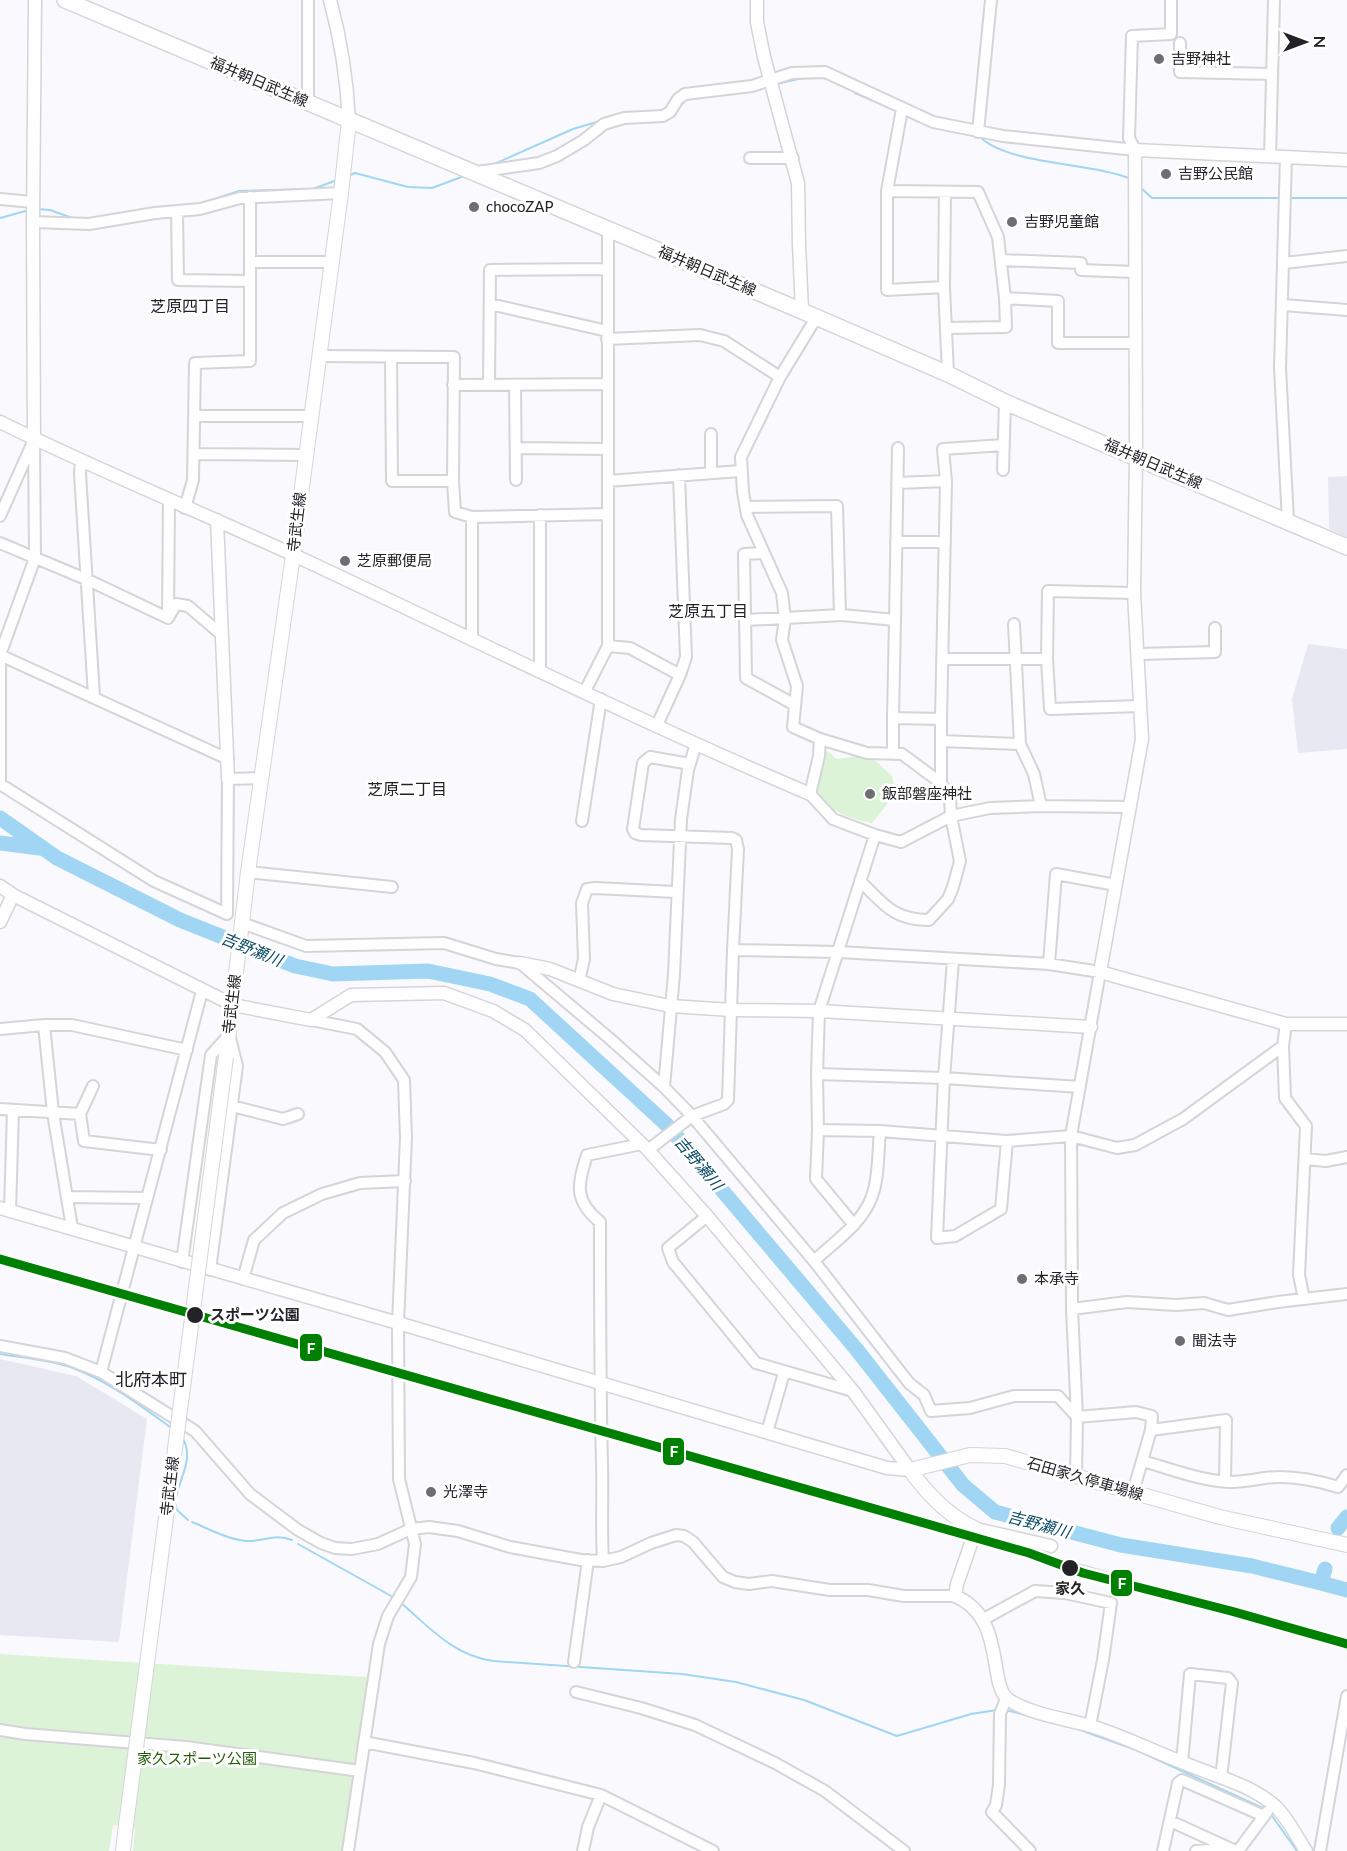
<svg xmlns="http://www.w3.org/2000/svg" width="1347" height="1851" font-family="Lato,'Noto Sans JP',sans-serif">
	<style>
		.built { fill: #e7e8f1 }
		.green { fill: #dcf3d7 }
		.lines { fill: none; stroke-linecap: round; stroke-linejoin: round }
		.stream { stroke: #a0d6f3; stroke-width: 2 }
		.river { stroke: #a0d6f3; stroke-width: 15 }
		.minor-casing { stroke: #d5d5d8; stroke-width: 14 }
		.tertiary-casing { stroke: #d5d5d8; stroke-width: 15 }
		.secondary-casing { stroke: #d5d5d8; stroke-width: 16 }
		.primary-casing { stroke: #d5d5d8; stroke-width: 18 }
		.minor { stroke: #fefeff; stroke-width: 10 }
		.tertiary { stroke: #fefeff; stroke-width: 12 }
		.secondary { stroke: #fefeff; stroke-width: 14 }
		.primary { stroke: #fefeff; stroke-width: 15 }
		.tram { stroke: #d8d8d9; stroke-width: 1.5 }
		.secondary-bridge-casing { stroke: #d5d5d8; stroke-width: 16; stroke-linecap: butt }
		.secondary-bridge { stroke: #fefeff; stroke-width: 14 }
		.rail-1-casing { stroke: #fff; stroke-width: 14 }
		.rail-1 { stroke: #008000; stroke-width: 9 }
		.poi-dot { fill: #6e6e72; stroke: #fff; stroke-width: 2 }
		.stop-dot { fill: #232326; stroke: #fff; stroke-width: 2 }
		.labels { text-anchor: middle; stroke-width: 6; stroke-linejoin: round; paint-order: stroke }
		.poi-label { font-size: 15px; fill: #232326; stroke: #fff; text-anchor: start }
		.street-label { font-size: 15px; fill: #232326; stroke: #fff }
		.stop-label { font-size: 15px; font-weight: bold; fill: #232326; stroke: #fff; text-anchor: start }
		.park-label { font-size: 15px; fill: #245d08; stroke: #fff }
		.neighbourhood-label { font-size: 16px; fill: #232326; stroke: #fff }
		.water-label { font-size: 16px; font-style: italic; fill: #0a4a66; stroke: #fff }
		.quarter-label { font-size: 18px; fill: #232326; stroke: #fff }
		.line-badge { stroke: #fff; stroke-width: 2 }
		.badge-label { font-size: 16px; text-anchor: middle; font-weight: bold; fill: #fff }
	</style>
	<rect width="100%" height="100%" fill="#fafafe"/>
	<path class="built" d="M1347,476V537L1329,529L1328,477Z
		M1308,644L1347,649V749L1298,753L1292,699Z
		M0,1359L76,1376L147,1419L119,1642L0,1635Z"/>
	<path class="green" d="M827,751L837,759L857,756H868L878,763L892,776L895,789L894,797C885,805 880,814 872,823C852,820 832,811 818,798C813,784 820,763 827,751Z
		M0,1654L367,1677L345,1851H133L135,1828L113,1825L109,1851H0Z"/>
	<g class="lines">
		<path class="stream" d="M817,77L828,79
			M776,84L803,78
			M739,93L750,92
			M855,93L897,111
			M676,111L686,99
			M982,139C1016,166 1090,162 1131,179
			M492,165L573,129L600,121
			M348,176L355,173L408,187L432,188L464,176
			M1140,187L1152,198H1278
			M1292,198H1347
			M202,203L239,191L313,189L337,180
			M37,209L50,210L75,219
			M149,209L179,206
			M0,218L29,210
			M0,1354C24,1358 50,1360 73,1368C110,1382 142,1407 173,1429
			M182,1437C196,1459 177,1481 175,1503L177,1510L188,1520
			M192,1522C209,1529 227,1539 246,1541C264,1542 274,1533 292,1540
			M298,1544L393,1597
			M400,1602C429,1627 454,1656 493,1661L682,1674L736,1682L804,1700L897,1736L971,1714L997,1710
			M1005,1710L1026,1715
			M1072,1727L1136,1750L1265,1809
			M1270,1813L1297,1851"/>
		<path class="river" d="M0,818L57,858L180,920L295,966L333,974L428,971L490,984L530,999L667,1125L857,1350L963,1485L995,1512L1121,1545L1252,1566L1321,1583L1325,1569
			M0,843L39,848
			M1338,1528L1347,1517
			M1321,1583L1347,1590"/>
		<defs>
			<path id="minor" d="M308,0V102
				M1180,43V72L1272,74
				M902,109L887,191V290L944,287
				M978,132L991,0
				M1135,150L1129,138L1132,36L1171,34V0
				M1270,157L1274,0
				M1286,157L1280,368L1288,521
				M750,158H793
				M477,172L539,163L557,156L584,140L604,124L624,118L663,116L670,112L678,99L685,94L752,86L792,73L825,72L933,122L1003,136L1135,150
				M887,191L978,192L998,237L1005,298L1006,327L947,328
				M945,192L944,287L948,374
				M0,199L33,202
				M177,213L178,280L250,281
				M33,222L89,224L155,213L200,209L240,198L341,193
				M1001,260L1081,263V270L1135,272
				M251,262H332
				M1284,263L1347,256
				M1005,298L1058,301V343H1135
				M490,304L607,331
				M1283,305L1347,310
				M816,318L780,377L741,457L743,492L747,515L782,593L785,619L782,640L797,686L793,727L820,739L819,756L810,794L833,819L875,835L901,842L951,816L990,808L1041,806L1129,807
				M607,339L700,335L724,341L780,377
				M319,356L454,357L453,481L455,512L472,517L608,514
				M391,358L392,481H453
				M453,385L608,384
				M489,385L490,270L607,269
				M515,385L516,480
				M194,416H311
				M516,448L608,449
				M195,454L306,455
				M81,460L80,474L94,696
				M1003,470L1005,402
				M711,472V434
				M679,475L686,657L680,675
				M608,481L740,471
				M897,483L946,481
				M746,507L837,506L840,615
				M185,508L193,480L195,363L250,361V197
				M0,516L33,442
				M472,517V639
				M896,542H945
				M0,543L88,580L168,618L176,604L188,606L222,635
				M763,553L744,554L746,678L795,705
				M168,617L169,500
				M745,620L842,615L895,620L893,718L941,719L946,481L943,449L1004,445
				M895,620L898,448
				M1014,624L1020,744L1034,774L1041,806
				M608,646L630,648L680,675L657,725
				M1138,654L1215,652V628
				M0,655L228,759
				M942,659H1047L1048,591L1134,593
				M1047,659L1050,709L1140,706
				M540,671V515
				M585,691L608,646V230
				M820,739L867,753L902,754L941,783
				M941,741L1020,744
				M893,754V718
				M690,764L650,757L643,763L633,829L635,833L641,835L732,838L736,840L738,849L733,950
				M0,784L154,881L227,914L228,779L261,778
				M0,784V655L35,558L34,439
				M582,821L601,699
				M248,872L392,887
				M860,881C884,904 893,920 929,920L948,899L953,887L960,861L951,816L950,798L941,783V719
				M242,923L306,946L444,943L496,959L520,963L609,1038L664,1087L692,1116L814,1261L909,1383L924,1395L931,1411L970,1408L1014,1396H1058L1077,1417L1136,1412L1152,1416L1151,1430L1133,1492
				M953,960L944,1078L937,1238L955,1236L1001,1209L1007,1141
				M1049,964L1056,874L1116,885
				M579,981L584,959L582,903L587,889L595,888L676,892
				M311,1020L357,1029L385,1052L404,1080L406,1138L398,1323L399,1479L415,1544L411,1577L388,1616L379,1644L348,1851
				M1286,1024L1283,1046L1285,1098L1306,1126L1299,1275L1304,1299
				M44,1025L53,1113L72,1228
				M0,1029L44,1025H72L187,1050
				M817,1074L944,1078L1080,1087
				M93,1086L80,1114L84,1141L161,1150
				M664,1087L674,974L681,819L688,770L696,744
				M232,1106L283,1119L298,1114
				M0,1109L80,1114
				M818,1130L880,1131L1007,1141L1071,1136L1117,1148L1135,1145L1183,1119L1283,1046
				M648,1150L692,1116L724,1104L728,1100L733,950L839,952L1049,964L1100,972L1071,1136L1072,1309L1077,1417L1076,1476
				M1306,1159L1326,1161L1347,1157
				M67,1197L147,1198
				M10,1211L13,1110
				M707,1216L668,1248L673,1262L756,1363L853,1391
				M854,1225L816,1179L818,1130L817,1074L819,1011L875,835
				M814,1261C834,1242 863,1223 872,1196C879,1178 878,1151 880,1131
				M182,1262L211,1055L229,1035
				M210,1270L237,1066L230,1038
				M243,1279L254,1240L283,1213L322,1194L360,1183L405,1181
				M1072,1309L1127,1302L1176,1305L1204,1303L1228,1310L1278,1302L1347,1294
				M0,1346L65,1358L101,1372L195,1431L250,1494L298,1530L321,1543L335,1548L352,1549L378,1544L411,1529L429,1527L458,1531L510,1547L581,1560L603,1561L621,1557L651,1543L676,1535L684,1536L693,1542L723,1577L735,1582L749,1584L772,1581L830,1590H868L904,1596H955
				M101,1372L202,991
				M1151,1430L1226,1420L1225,1482
				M767,1432L784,1373
				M1143,1461C1170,1469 1199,1480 1228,1482C1241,1482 1252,1480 1265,1478C1289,1475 1315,1480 1338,1487L1347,1475
				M603,1561C601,1528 603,1497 602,1464C600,1383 600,1303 600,1222C573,1200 578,1184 587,1155L642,1144
				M982,1620L1035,1591L1065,1593L1111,1603L1103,1660L1090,1726
				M574,1662L588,1560
				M576,1692L641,1708L695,1725L775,1763L825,1791L904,1851
				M1006,1699L1000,1714L999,1785L996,1805L992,1812L1030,1851
				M0,1730L25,1734L186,1747L360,1771
				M364,1742L474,1763L601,1795L713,1851
				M1182,1763L1190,1674L1228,1678L1232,1683L1221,1778
				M1170,1821L1236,1851
				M583,1851L588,1827L601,1795
				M1163,1851L1178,1783L1182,1780L1264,1816
				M1196,1851L1229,1848
				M1238,1851L1267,1812
				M1320,1851L1347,1696"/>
			<path id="tertiary" d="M330,0C341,40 347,79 349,121
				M757,0V22L764,57L798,183L799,244L802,311
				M1347,160L1135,150L1136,456L1134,593L1142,739L1100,972L1286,1024H1347
				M0,422C97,470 198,511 296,556C467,636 636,720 810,794
				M34,439L33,222L35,0
				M217,520L228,779
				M0,886L13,895L233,1005L311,1020L351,995L444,993L493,1011L525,1030L648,1150L707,1216L853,1391L910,1470
				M0,922L13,895
				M520,963L550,969L613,994L670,1006L732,1010L819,1011L1091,1027
				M0,1208L398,1323L887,1468L910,1470
				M1051,1546L976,1529L957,1584L955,1596C1007,1618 987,1686 1009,1700C1030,1714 1066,1719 1091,1726C1123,1736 1153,1751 1184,1763C1214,1776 1250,1784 1275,1806C1288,1818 1296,1836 1306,1851"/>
			<path id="secondary" d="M226,1057L248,872L293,555L341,193L349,121
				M976,1529C948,1516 928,1495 910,1470L970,1455L1005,1456L1220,1517L1347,1545
				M123,1851L126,1825"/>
			<path id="primary" d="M65,0L802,311L948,374L1007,403L1347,547"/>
		</defs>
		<use href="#minor" class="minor-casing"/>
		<use href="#tertiary" class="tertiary-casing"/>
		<use href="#secondary" class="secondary-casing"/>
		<use href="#primary" class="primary-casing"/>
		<use href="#minor" class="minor"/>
		<use href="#tertiary" class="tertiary"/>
		<use href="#secondary" class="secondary"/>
		<use href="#primary" class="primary"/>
		<path class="tram" d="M1029,1553L1087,1566L1231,1611"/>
		<defs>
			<path id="secondary-bridge" d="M126,1825L226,1057"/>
		</defs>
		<use href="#secondary-bridge" class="secondary-bridge-casing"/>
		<use href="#secondary-bridge" class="secondary-bridge"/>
		<defs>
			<path id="rail-1" d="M0,1259L1029,1553L1083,1573L1231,1611L1347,1644"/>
		</defs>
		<use href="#rail-1" class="rail-1-casing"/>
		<use href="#rail-1" class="rail-1"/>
	</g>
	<g class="poi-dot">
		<circle cx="1159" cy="59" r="6"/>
		<circle cx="1166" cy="174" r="6"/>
		<circle cx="474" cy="207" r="6"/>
		<circle cx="1012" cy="222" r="6"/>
		<circle cx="345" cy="561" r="6"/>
		<circle cx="870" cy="794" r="6"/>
		<circle cx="1022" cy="1279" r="6"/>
		<circle cx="1180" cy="1341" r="6"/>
		<circle cx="431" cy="1492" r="6"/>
	</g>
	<g class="stop-dot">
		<circle cx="195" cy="1315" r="9"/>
		<circle cx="1070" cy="1568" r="9"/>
	</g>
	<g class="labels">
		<g class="poi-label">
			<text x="1171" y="64">吉野神社</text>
			<text x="1178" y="179">吉野公民館</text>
			<text x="486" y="212">chocoZAP</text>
			<text x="1024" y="227">吉野児童館</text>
			<text x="357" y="566">芝原郵便局</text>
			<text x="882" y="799">飯部磐座神社</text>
			<text x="1034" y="1284">本承寺</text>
			<text x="1192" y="1346">聞法寺</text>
			<text x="443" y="1497">光澤寺</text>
		</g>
		<g class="street-label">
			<text transform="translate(259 82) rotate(23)" y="5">福井朝日武生線</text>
			<text transform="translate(707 271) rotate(23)" y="5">福井朝日武生線</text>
			<text transform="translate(1153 464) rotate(23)" y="5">福井朝日武生線</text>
			<text transform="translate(297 522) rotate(-83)" y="5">寺武生線</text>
			<text transform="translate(232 1004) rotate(-83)" y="5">寺武生線</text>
			<text transform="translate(1085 1479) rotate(16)" y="5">石田家久停車場線</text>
			<text transform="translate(170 1486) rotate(-83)" y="5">寺武生線</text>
		</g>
		<g class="stop-label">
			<text x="210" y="1320">スポーツ公園</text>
			<text x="1070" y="1594" text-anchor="middle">家久</text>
		</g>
		<g class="park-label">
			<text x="197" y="1764">家久スポーツ公園</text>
		</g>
		<g class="neighbourhood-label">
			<text x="190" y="312">芝原四丁目</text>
			<text x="708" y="617">芝原五丁目</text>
			<text x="407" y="795">芝原二丁目</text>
		</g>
		<g class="water-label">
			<text transform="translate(252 949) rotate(22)" y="6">吉野瀬川</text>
			<text transform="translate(699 1163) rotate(50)" y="6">吉野瀬川</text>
			<text transform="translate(1039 1524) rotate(15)" y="6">吉野瀬川</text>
		</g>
		<g class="quarter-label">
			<text x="151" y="1386">北府本町</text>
		</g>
	</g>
	<g class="line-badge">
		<rect x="299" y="1333" width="24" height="29" rx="6" fill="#008000"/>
		<rect x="662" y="1437" width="23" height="29" rx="6" fill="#008000"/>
		<rect x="1110" y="1569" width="23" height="28" rx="6" fill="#008000"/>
	</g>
	<g class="badge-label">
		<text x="311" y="1354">F</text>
		<text x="674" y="1457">F</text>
		<text x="1122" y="1589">F</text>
	</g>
	<g transform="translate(1305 42) rotate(90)" stroke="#ffffff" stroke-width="4.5" paint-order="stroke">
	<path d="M0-4.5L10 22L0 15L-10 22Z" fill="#232326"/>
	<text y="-9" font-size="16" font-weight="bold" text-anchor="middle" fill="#232326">N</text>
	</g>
</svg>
